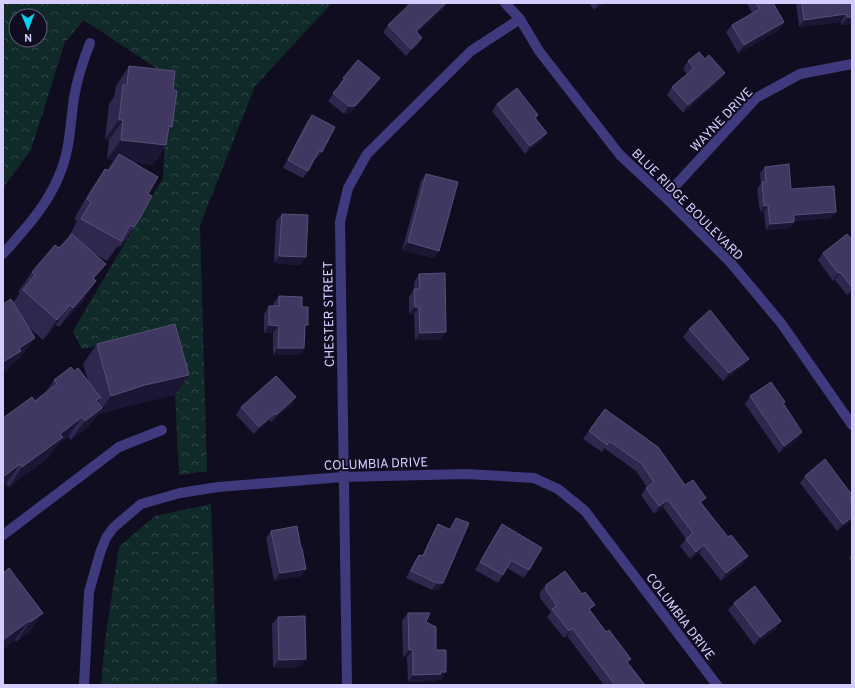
<svg xmlns="http://www.w3.org/2000/svg" width="855" height="688" font-family="Overpass,sans-serif">
	<style>
		.forest { fill: url(#forest-crowns); fill-rule: evenodd }
		.lines { fill: none; stroke-linecap: round; stroke-linejoin: round }
		.street { stroke: #3f397e; stroke-width: 10 }
		.wall { fill: #2f274e }
		.shaded-wall { fill: #1c1534 }
		.building { fill: #413861; stroke: #58507a }
		.labels { text-anchor: middle; stroke-width: 4; stroke-linejoin: round; paint-order: stroke }
		.street-label { font-size: 13px; fill: #d5cdfe; stroke: #110d20 }
	</style>
	<defs>
		<pattern id="forest-crowns" width="20" height="18" patternUnits="userSpaceOnUse"><rect width="20" height="18" fill="#102a2a"/><path d="M2 6a3 3 0 1 1 6 0M12 15a3 3 0 1 1 6 0" fill="none" stroke="#32484a"/></pattern>
	</defs>
	<rect width="100%" height="100%" fill="#110d20"/>
	<path class="forest" d="M3,3H332L255,86L200,225L207,471L179,475L172,332L82,349L73,331L163,178L168,76L84,20L65,42L31,150L3,188ZM16,16H40V40H16Z
		M211,504L217,685H101L105,641L119,547L155,516Z"/>
	<g class="lines">
		<path class="street" d="M505,3L520,19L539,51L620,155L665,197L730,262L781,323L852,425
			M665,197L756,98L800,74L852,64
			M3,254C23,231 46,207 58,178C70,153 70,125 74,98C77,79 83,61 90,43
			M3,535L119,447L162,430
			M84,685L89,592L100,553L106,538L113,528L141,504L180,493L218,487L343,477L466,474L534,478L558,489L585,511L717,685
			M347,685L340,222L348,188L367,154L471,51L520,19"/>
	</g>
	<path class="wall" d="M405,3H447L442,10L417,33L422,38L417,46L406,56L383,32L388,25L408,6Z
		M589,3H605L594,10Z
		M747,3H773L784,22L779,30L738,53L726,32L732,25L752,13Z
		M796,3H852V24L842,25L841,22L799,27Z
		M688,61L719,81L683,113L667,95L672,87L687,74L683,69Z
		M129,66L173,90L172,127L168,134L166,145L153,165L133,162L148,194L134,227L120,247L118,246L107,261L95,254V280L83,301L59,327L56,325L43,340L28,327L21,357L13,363L7,371L13,303L20,293L18,292L32,272L59,248L68,238L77,221L74,219L91,189L105,169L107,170L114,160L107,159L109,140L105,139L109,104L114,97L116,86Z
		M343,78H380L374,86L349,114H344L328,101L339,86H338Z
		M497,104L538,115L536,118L542,140L525,154L492,111Z
		M312,115L322,152L316,159L315,158L308,171L303,178L283,168L306,123Z
		M765,167L791,189L831,218L794,221L790,228L766,230L764,212H760L757,189L761,183L760,173Z
		M426,174L434,258L402,250L421,181Z
		M282,214L306,257L300,265L274,263L276,221Z
		M852,240V292L847,295L835,280L833,281L818,260L823,253Z
		M419,274L441,340H415L414,314H409V297L414,289V282Z
		M279,296L302,307L305,330L304,348L299,355H273V333H264V314L269,306H273V304Z
		M689,329L749,359L743,366L723,381L683,337Z
		M97,344L175,395L131,405L97,415L88,427L71,440L68,437L57,445L49,457L9,487L6,484L35,401L45,393L54,380L74,371L88,380L83,364Z
		M750,396L785,402L783,404L797,440L779,453L745,404Z
		M291,405L271,422L269,420L254,434L236,415L241,407Z
		M605,409L685,485L702,503L728,537L748,556L743,564L721,581L699,553L690,559L680,546L686,539L663,507L654,514L641,495L647,487L636,471L604,448L602,452L583,439Z
		M805,476L851,498L852,520L837,531L800,483Z
		M456,518L443,583L438,590H432L406,578L414,562L419,555L422,556L433,532L438,524L449,529L451,525Z
		M502,524L529,570L524,578L507,568L498,583L475,570L497,532Z
		M271,531L306,569L301,576L274,581L266,538Z
		M852,554V562L849,558Z
		M3,573L43,613L29,632L16,642L15,640Z
		M546,585L591,611L628,663L645,685H604L567,636L564,638L547,617L551,612L540,598V592Z
		M734,603L781,621L776,629L754,645L728,610Z
		M408,613L426,622L436,650L441,680H436L435,681L408,682L407,657H403L402,621Z
		M278,617L300,667L273,668L272,624Z"/>
	<path class="shaded-wall" d="M447,3L442,10L411,39L416,31Z
		M599,3H605L594,10Z
		M846,14L841,22L799,27L804,20Z
		M847,17H852V24L842,25Z
		M784,22L779,30L738,53L744,45Z
		M422,38L417,46L406,56L411,49Z
		M725,73L719,81L683,113L688,105Z
		M380,78L374,86L349,114H344L349,106Z
		M119,120H123L109,140L105,139Z
		M169,126L172,127L160,144L166,145L153,165L115,160L119,154L114,160L107,159L121,140Z
		M547,133L542,140L525,154L530,146Z
		M768,205L764,212H760L764,206Z
		M836,212L831,218L789,221L794,215Z
		M794,222L790,228L766,230L770,224Z
		M408,242L439,251L434,258L402,250Z
		M279,256L306,257L300,265L274,263Z
		M106,264L92,283L93,278Z
		M840,272L835,280L833,281L838,273Z
		M96,281L83,301L59,327L73,308Z
		M852,289V292L847,295Z
		M70,305L56,325L43,340L57,320Z
		M415,307H419L414,314H409Z
		M269,325L279,326L273,333H264Z
		M446,332L441,340H415L420,333Z
		M35,338L21,357L13,363L7,371L3,373V362L19,348Z
		M278,348H304L299,355H273Z
		M749,359L743,366L723,381L729,373Z
		M189,375L175,395L131,405L97,415L111,396L145,385Z
		M296,397L291,405L271,422L276,415Z
		M101,398L87,418L96,400Z
		M102,408L88,427L71,440L85,421Z
		M275,413L269,420L254,434L259,427Z
		M82,417L68,437L57,445L49,457L9,487L22,467L60,434Z
		M802,432L797,440L779,453L784,446Z
		M20,464L6,484L3,486V477Z
		M706,498L700,505V502Z
		M668,500L663,507L654,514L659,506Z
		M852,517V520L837,531L843,524Z
		M704,545L699,553L690,559L696,552Z
		M748,556L743,564L721,581L726,573Z
		M306,569L301,576L274,581L280,573Z
		M437,583H443L438,590H432Z
		M595,605L589,612V609Z
		M43,613L29,632L16,642L30,622Z
		M29,621L15,640L3,650V640Z
		M781,621L776,629L754,645L760,637Z
		M572,628L567,636L564,638L569,631Z
		M409,650H413L407,657H403Z
		M306,659L300,667L273,668L279,660Z
		M440,672H446L441,680H436L435,681L408,682L413,675Z"/>
	<path class="building" d="M411,3H446L416,31L422,38L411,49L388,25Z
		M756,3H773L784,22L744,45L732,25L760,9Z
		M802,3H852V17H847L846,14L804,20Z
		M699,52L705,59L709,55L725,73L688,105L672,87L694,68L688,61Z
		M358,60L380,78L355,106H349L333,93L345,79L343,78Z
		M129,66L175,71L173,90L177,91L172,127L169,126L166,145L121,140L123,120H119L123,85H127Z
		M517,88L538,115L535,118L547,133L530,146L497,104Z
		M312,115L335,127L322,152L319,150L308,171L288,160Z
		M119,154L158,177L148,194L152,196L140,218L134,227L130,225L121,241L81,219L91,202L87,199L105,169L109,171Z
		M789,164L791,189L834,186L836,212L794,215V222L770,224L768,205L764,206L762,182H766L765,167Z
		M426,174L458,182L439,251L408,242Z
		M282,214L308,215L306,257L279,256Z
		M72,234L106,264L93,278L96,281L73,308L70,305L57,320L23,290L35,275L32,272L55,245L59,248Z
		M847,234L852,240V287L840,272L838,273L823,253Z
		M445,273L446,332L420,333L419,307H415L414,289H420L419,274Z
		M279,296L302,297V307H308V325H305L304,348H278L279,326L269,325V306H279Z
		M11,299L35,338L19,348L21,351L3,362V304Z
		M710,310L749,359L729,373L689,329Z
		M175,324L189,375L145,385L111,396L97,344Z
		M71,367L74,371L78,368L101,398L96,400L102,408L85,421L82,417L60,434L63,437L22,467L20,464L3,477V418L32,397L35,401L57,384L54,380Z
		M276,376L296,397L276,415L275,413L259,427L241,407Z
		M771,382L785,402L783,403L802,432L784,446L750,396Z
		M605,409L658,447L685,485L693,480L706,498L700,502L728,537L731,535L748,556L726,573L704,545L696,552L686,539L693,533L668,500L659,506L646,488L654,482L642,464L609,441L607,445L589,431Z
		M825,459L852,495V496L850,497L852,499V517L843,524L805,476Z
		M456,518L469,523L443,583H437L411,571L419,555L423,556L438,524L451,530Z
		M502,524L542,548L529,570L511,560L503,575L480,562Z
		M297,526L301,548H302L306,569L280,573L271,531Z
		M9,568L43,613L30,622L29,621L3,640V573Z
		M565,571L582,594L585,592L595,605L589,609L606,632L609,630L631,659L627,662L645,685H615L572,628L569,631L552,609L557,606L546,590V585Z
		M755,586L781,621L760,637L734,603Z
		M408,613H430L426,622L436,627V650H446V672H440L441,674L413,675V650H409Z
		M305,616L306,659L279,660L278,617Z"/>
	<g class="labels">
		<g class="street-label">
			<text transform="translate(721 119) rotate(-46)" y="5">WAYNE DRIVE</text>
			<text transform="translate(688 204) rotate(45)" y="5">BLUE RIDGE BOULEVARD</text>
			<text transform="translate(328 314) rotate(-91)" y="5">CHESTER STREET</text>
			<text transform="translate(376 463) rotate(-2)" y="5">COLUMBIA DRIVE</text>
			<text transform="translate(681 616) rotate(53)" y="5">COLUMBIA DRIVE</text>
		</g>
	</g>
	<rect width="855" height="688" fill="none" stroke="#d5cdfe" stroke-width="8"/>
	<g transform="translate(28 28) rotate(179)"><circle r="19" fill="#110d20" stroke="#5f5a79"/>
	<path d="M0-3L7 15L0 10L-7 15Z" fill="#05d1f3"/>
	<text y="-6" font-size="11" font-weight="bold" text-anchor="middle" fill="#d5cdfe">N</text>
	</g>
</svg>
